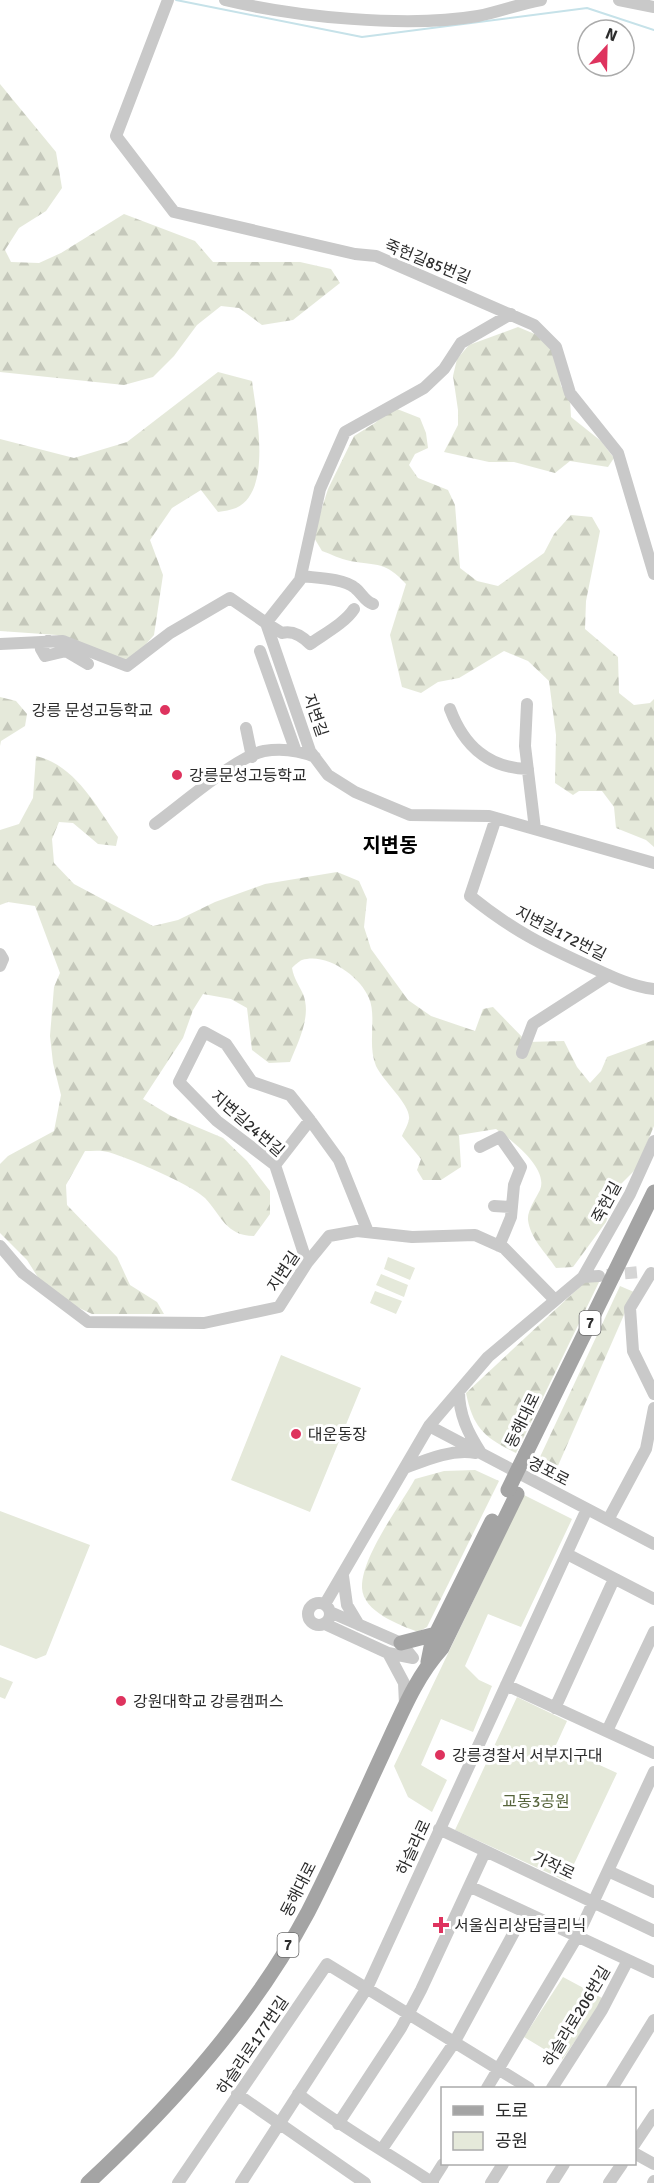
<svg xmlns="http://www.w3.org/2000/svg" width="654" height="2183" font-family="Signika,'Noto Sans KR',sans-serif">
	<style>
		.green { fill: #e5e9da }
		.forest { fill: url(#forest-firs) }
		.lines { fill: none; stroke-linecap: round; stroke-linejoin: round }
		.stream { stroke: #c6e2e9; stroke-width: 2 }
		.minor-tunnel { stroke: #d5d5d5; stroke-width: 12; stroke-dasharray: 12 6; stroke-linecap: butt }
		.minor { stroke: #c9c9c9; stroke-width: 12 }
		.major { stroke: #a4a4a4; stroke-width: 15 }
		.major-bridge { stroke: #a4a4a4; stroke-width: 15 }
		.poi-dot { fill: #de335e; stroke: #fff; stroke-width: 2 }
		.labels { text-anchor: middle; stroke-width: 6; stroke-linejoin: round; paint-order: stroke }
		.shield { fill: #fff; stroke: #6b6b6b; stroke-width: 1.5 }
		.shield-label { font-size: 15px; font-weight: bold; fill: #2c2c2c }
		.street-label { font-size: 16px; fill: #2c2c2c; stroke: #fff }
		.poi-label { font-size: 16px; fill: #2c2c2c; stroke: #fff; text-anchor: start }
		.park-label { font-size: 16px; fill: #57653c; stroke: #fff }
		.quarter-label { font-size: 20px; font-weight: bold; fill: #000; stroke: #fff }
	</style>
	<defs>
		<pattern id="forest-firs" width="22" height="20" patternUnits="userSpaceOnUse" patternTransform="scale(1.5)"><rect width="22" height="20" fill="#e5e9da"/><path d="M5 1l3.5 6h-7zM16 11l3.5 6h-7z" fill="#c5c8bb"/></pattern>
	</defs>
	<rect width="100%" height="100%" fill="#fff"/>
	<path class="green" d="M388,1257L415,1268L410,1280L384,1269Z
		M381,1274L408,1285L404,1297L376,1285Z
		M375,1291L402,1301L396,1314L370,1303Z
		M281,1355L361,1388L310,1512L231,1480Z
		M524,1495L572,1519L521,1627L488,1614L465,1666L479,1680L492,1686L473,1732L441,1719L421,1765L447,1780L432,1812L408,1797L394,1766Z
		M0,1511L90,1545L46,1655L36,1659L0,1645Z
		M0,1677L13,1682L5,1699L0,1697Z
		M517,1697L567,1721L556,1745L617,1773L566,1881L455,1830Z
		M563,1977L604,1999L562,2060L524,2037Z"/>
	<path class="forest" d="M0,84L56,152L62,188L46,211L19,228L5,250L11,262L39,263L61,253L124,214L195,241L213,262H300L331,269L340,283L293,320L262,325L239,308L221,306L197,325L174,356L153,377L124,385L0,372Z
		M518,327L537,335L555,352L561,386L570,399L571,417L601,441L614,458L608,467L570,461L555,473L514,462H489L444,452L458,425V410L453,376L457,359L469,345Z
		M218,372L252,381C256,413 273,491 236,508C231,510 224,511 218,512L201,490L172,508L150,540L163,575L154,635L127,666L57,635L0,631V439L74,458L127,442Z
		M392,407L420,418L426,433L428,448L415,454L409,465L418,478L448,490L455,505L460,568L477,581L498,586L544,553L554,534L571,515L592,517L600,531L586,601L585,629L618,657L619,693L634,705L650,703L654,699V847L646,840L616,828L614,807L602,791H579L573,795L555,783L556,735L549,681L528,661L504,651L459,678L438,682L421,693L402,687L390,635L406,584C385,561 378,566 350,561C340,559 331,554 322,551L313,536L328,489L354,436L375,423Z
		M0,697L16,701L27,714L25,726L1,741L0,746Z
		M36,756C75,765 96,806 118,837L116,846L98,844L73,823L59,822L52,839L54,863L74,884L153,926L178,920L215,902L265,884L337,872L359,881L367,899L364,927L371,949L408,1000L431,1016L475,1031L483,1009L493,1007L527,1042L564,1041L577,1067L590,1083L601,1071L607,1057L654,1040V1126L636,1169L620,1185L606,1222L573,1267L556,1268C546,1253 530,1238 528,1220C527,1211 536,1198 540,1190C549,1168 511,1140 496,1129L459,1135L461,1167L441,1180H423L417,1170L421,1159L402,1136C404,1131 408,1125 409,1119C411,1105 383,1081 376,1066C367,1044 377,1017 369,998C360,976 326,952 302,960C299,961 294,966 292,968C294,979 299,985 303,994C312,1016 298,1042 290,1062L269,1063L252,1050L247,1008L231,999L203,994L193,1010L183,1038L143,1099L171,1116L223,1138L247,1161L270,1191V1214L254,1236C226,1236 221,1215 205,1198C192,1185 127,1157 108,1152C101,1150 92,1151 85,1151L66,1185L67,1205L117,1257L130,1285L157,1302L164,1314H92L75,1306L39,1279L27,1260L0,1233V1164L8,1156L54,1131L61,1095L53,1063L50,1036L54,987L60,973L35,906L8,902L0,905V830L19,824L33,798Z
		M600,1280L516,1453C485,1438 473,1428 466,1393L585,1282Z
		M620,1286L634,1292L557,1468L540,1457Z
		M475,1470L499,1481L427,1627L418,1632C400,1625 363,1612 362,1588C361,1557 400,1506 415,1479L444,1471Z"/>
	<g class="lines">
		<path class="stream" d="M176,0L362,37L587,8L654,30"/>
		<path class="minor-tunnel" d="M607,1275L640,1272"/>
		<path class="minor" d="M168,0L116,136L174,212L355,254L376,256L534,325L556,347L570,393L618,453L654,574
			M225,0C295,17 407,28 478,16C499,12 519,4 541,0
			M619,0L654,7
			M301,576C316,578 343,578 355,588C362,593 364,601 373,604
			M354,609C345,623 324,634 310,644C302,636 293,630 282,633L266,623L300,580L320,489L345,432L424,388L444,369L461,343L511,314
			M48,641L41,649L45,656L66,651L88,664
			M0,644L63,641L127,666L170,633L230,598L266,623L310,751L328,775L355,792L410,815L489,816L654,863
			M260,651L295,749
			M527,704L525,746L535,829
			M450,709C464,746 488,768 528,769
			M246,728L252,757
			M496,818L470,896C512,930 544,946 593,968C612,977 633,987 654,989
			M155,824C180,806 237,756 264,751C283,748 298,750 315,757
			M0,954L3,959L0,966
			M522,1053L533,1024L609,975
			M480,1147L500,1137L521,1167L514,1185L511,1217L499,1246
			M275,1165L310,1120
			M494,1206L512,1207
			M0,1246L23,1273L88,1322L204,1323L279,1307L307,1263L329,1236L357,1231L412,1237L475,1235L504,1248L555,1300
			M307,1263L275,1165L217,1121L179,1082L204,1032L226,1044L252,1082L290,1095L310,1120L339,1160L368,1232
			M651,1273L630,1308L633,1351L654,1394
			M583,1277L599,1276
			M459,1391C459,1415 468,1433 481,1453
			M429,1426L654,1544
			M405,1468C428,1459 451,1449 476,1453
			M608,1520L646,1449L654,1408
			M567,1554L654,1599
			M343,1576L347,1605L359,1625
			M308 1614a11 11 0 1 1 22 0a11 11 0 1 1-22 0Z
			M325,1604L429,1426L488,1357L583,1277L630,1194L654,1141
			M325,1624L388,1653L413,1658L401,1643L330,1612
			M388,1653L404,1683L405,1704
			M506,1685L654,1753
			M555,1708L614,1579
			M607,1731L654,1632
			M439,1829L654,1931
			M608,1871L654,1892
			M471,1887L654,1972
			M487,2088L577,1937L654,1772
			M552,2088L602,2010L628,1960
			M612,2088L654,2020
			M237,2094L365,2183
			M298,2094C341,2127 388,2153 433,2183
			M338,2124L401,2028L421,1990L485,1852
			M634,2145L654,2115
			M382,2149L454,2043L525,1912
			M634,2153L654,2164
			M178,2183L327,1964L529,2088
			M241,2183L367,1988L587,1509
			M431,2183L443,2164
			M491,2183L503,2164
			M552,2183L564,2164
			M609,2183L622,2164
			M653,2183L654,2181"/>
		<path class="major" d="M526,1453L654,1192
			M401,1643L436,1634
			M428,1662L432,1642L492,1521
			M88,2183C173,2104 253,2015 308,1912C335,1859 359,1805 384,1751C401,1715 415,1678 442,1648L517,1494"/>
		<path class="major-bridge" d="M508,1490L526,1453"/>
	</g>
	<g class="poi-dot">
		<circle cx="165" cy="710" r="6"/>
		<circle cx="177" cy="775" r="6"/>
		<circle cx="296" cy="1434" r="6"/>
		<circle cx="121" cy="1701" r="6"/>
		<circle cx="440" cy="1755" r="6"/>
		<path d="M438 1916h6v6h6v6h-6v6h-6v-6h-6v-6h6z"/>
	</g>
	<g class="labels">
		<g class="shield">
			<rect x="579.5" y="1311" width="21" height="24" rx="4.5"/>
			<rect x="277.5" y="1933" width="21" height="24" rx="4.5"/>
		</g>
		<g class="shield-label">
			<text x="590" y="1328">7</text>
			<text x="288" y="1950">7</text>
		</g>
		<g class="street-label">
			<text transform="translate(428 261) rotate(22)" y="6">죽헌길85번길</text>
			<text transform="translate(316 715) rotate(71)" y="6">지변길</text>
			<text transform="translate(561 933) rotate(27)" y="6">지변길172번길</text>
			<text transform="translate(248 1123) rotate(41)" y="6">지변길24번길</text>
			<text transform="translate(606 1202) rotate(-62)" y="6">죽헌길</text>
			<text transform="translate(283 1271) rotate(-56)" y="6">지변길</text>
			<text transform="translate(522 1420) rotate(-64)" y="6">동해대로</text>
			<text transform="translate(549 1471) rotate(27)" y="6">경포로</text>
			<text transform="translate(413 1847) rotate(-65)" y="6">하슬라로</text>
			<text transform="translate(554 1865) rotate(25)" y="6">가작로</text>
			<text transform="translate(298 1889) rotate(-63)" y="6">동해대로</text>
			<text transform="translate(576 2016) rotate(-59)" y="6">하슬라로206번길</text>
			<text transform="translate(252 2045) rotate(-56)" y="6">하슬라로177번길</text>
		</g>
		<g class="poi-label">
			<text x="153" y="716" text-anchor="end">강릉 문성고등학교</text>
			<text x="189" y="781">강릉문성고등학교</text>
			<text x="308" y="1440">대운동장</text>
			<text x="133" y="1707">강원대학교 강릉캠퍼스</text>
			<text x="452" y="1761">강릉경찰서 서부지구대</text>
			<text x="454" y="1931">서울심리상담클리닉</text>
		</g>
		<g class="park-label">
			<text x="536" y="1807">교동3공원</text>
		</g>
		<g class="quarter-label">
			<text x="390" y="852">지변동</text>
		</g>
	</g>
	<rect x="441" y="2087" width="195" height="78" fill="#ffffff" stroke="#ababab" stroke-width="1.5"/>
	<rect x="453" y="2106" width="30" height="9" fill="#a4a4a4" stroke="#ababab" stroke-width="1.5"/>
	<text x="495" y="2117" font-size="18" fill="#2c2c2c">도로</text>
	<rect x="453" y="2132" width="30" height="18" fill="#e5e9da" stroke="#ababab" stroke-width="1.5"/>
	<text x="495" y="2147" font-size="18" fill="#2c2c2c">공원</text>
	<g transform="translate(606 48) rotate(22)"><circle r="28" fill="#ffffff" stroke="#ababab" stroke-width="1.5"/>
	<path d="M0-4.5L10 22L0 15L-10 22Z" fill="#de335e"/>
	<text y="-9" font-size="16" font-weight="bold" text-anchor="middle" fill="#2c2c2c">N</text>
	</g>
</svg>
